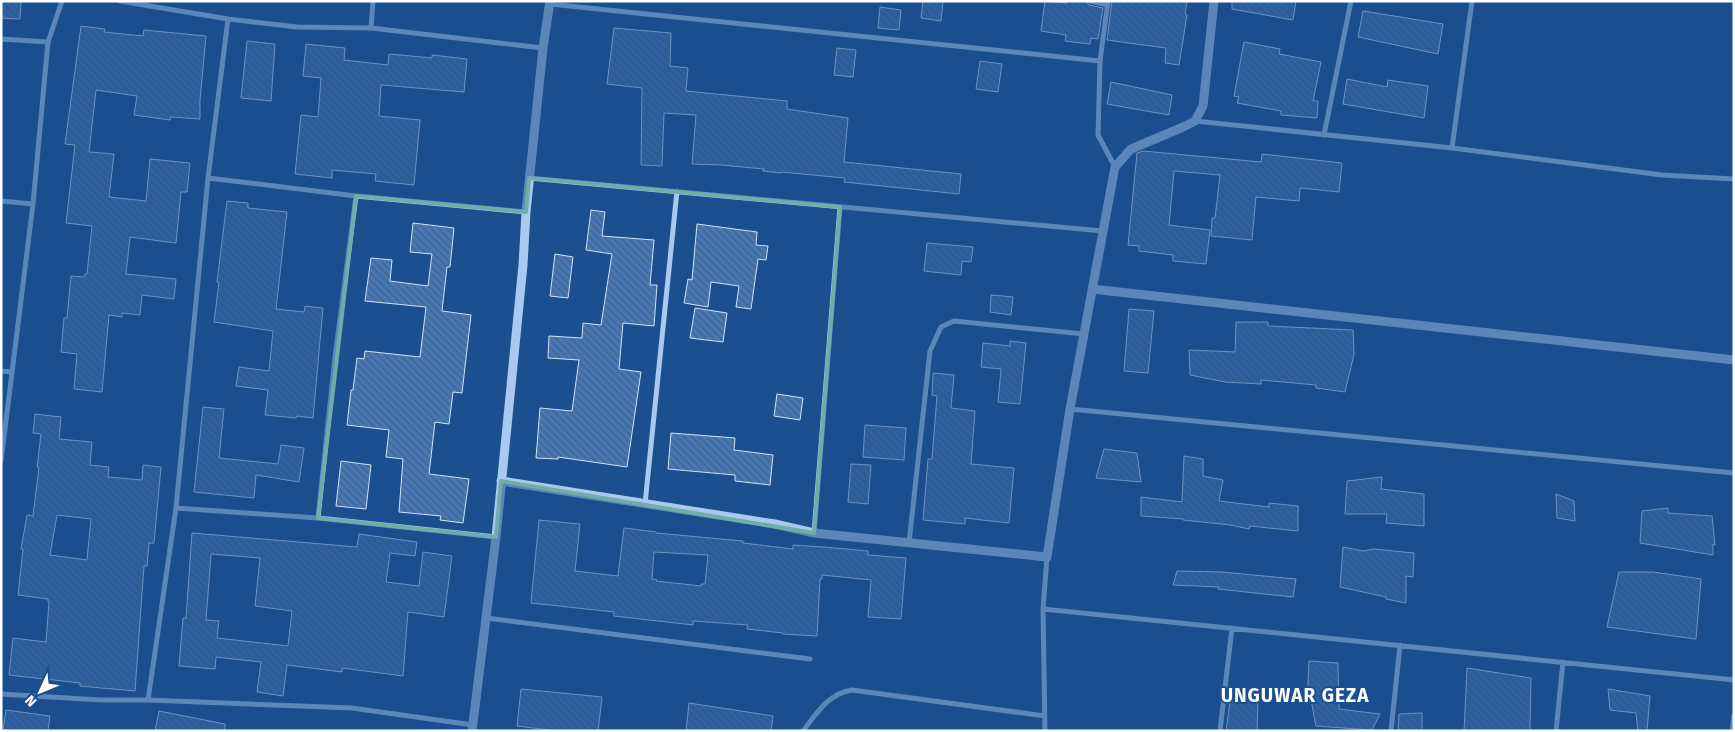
<svg xmlns="http://www.w3.org/2000/svg" width="1735" height="732" font-family="'Fira Sans',sans-serif">
	<style>
		.building { fill: url(#building-back-hatch); stroke: #cfe3fa; fill-rule: evenodd }
		.lines { fill: none; stroke-linecap: round; stroke-linejoin: round }
		.minor { stroke: #a9c9ee; stroke-width: 5 }
		.tertiary { stroke: #a9c9ee; stroke-width: 9 }
		.marked { fill: none; stroke: #6fada8; stroke-width: 4; stroke-linejoin: round }
		.labels { text-anchor: middle; stroke-width: 4; stroke-linejoin: round; paint-order: stroke }
		.district-label { font-size: 19px; font-weight: bold; letter-spacing: 1px; fill: #fff; stroke: #1b4f8f }
	</style>
	<defs>
		<pattern id="building-back-hatch" width="6" height="6" patternUnits="userSpaceOnUse" patternTransform="scale(1.25)"><rect width="6" height="6" fill="#4478b7"/><path d="M-1 5l2 2M0 0l6 6M5-1l2 2" fill="none" stroke="#486282"/></pattern>
	</defs>
	<rect width="100%" height="100%" fill="#1b4f8f"/>
	<path class="building" d="M1,1H21L20,19L1,18Z
		M923,1H943L941,21L921,18Z
		M1045,1L1067,3L1068,1H1086L1089,5L1103,8L1098,39L1091,38L1090,44L1065,41L1066,35L1041,31Z
		M1112,1H1187L1185,14L1187,15L1179,65L1165,63L1166,48L1107,40Z
		M1232,1H1296L1293,20L1232,9Z
		M880,7L901,10L899,30L878,28Z
		M1363,11L1443,24L1438,54L1358,37Z
		M81,26L105,29L104,32L143,36L144,30L206,36L200,100V119L171,117L170,120L134,115L137,96L96,90L89,152L114,154L109,197L146,201L150,159L190,163L187,192H181L176,243L130,237L126,274L176,279L174,299L142,295L140,315L122,313V317L109,315L102,392L74,389L77,354L61,352L64,318H67L71,276L84,277L85,274H87L92,226L66,223L75,145L65,144Z
		M614,28L671,33L670,66L688,68L686,91L787,101V109L848,118L844,162L961,174L959,194L844,182L845,178L781,172V173L763,171L764,169L721,165L692,164L696,115L664,113L662,166L641,165L642,88L607,84Z
		M247,41L275,44L271,101L241,98Z
		M1244,42L1280,49L1279,54L1321,62L1313,101H1318L1317,118L1281,115V111L1237,103L1239,97L1234,96Z
		M306,44L345,48L344,60L388,65L389,54L432,58V55L467,59L464,92L381,85L379,116L420,120L414,185L375,181L376,174L332,170V178L295,174L301,115L318,117L321,78L303,76Z
		M837,48L856,50L853,77L834,75Z
		M980,61L1002,64L998,92L976,89Z
		M1347,79L1387,87L1388,80L1428,86L1424,118L1343,104Z
		M1111,82L1172,95L1169,115L1107,104Z
		M1143,151L1261,162L1262,154L1342,163L1339,192L1300,188L1299,201L1256,197L1252,240L1211,236L1212,218H1215L1220,175L1174,171L1169,225L1210,230L1206,264L1173,261V255L1139,251V246L1128,245L1137,153Z
		M227,201L248,203V208L287,212L276,309L304,312L305,306L323,308L313,418L297,416L296,418L265,415L268,390L236,386L239,367L269,371L273,331L214,322L219,282H217Z
		M591,210L605,212L602,236L654,240L650,285H657L654,326L623,323L619,369L641,372L627,467L558,457V459L536,458L540,408L572,411L579,360L548,358L549,336L582,338L583,323L601,325L612,254L586,250Z
		M413,223L454,228L450,267H447L442,311L471,315L462,393L453,392L449,424L435,422L429,474L469,479L463,523L440,520L441,516L399,512L403,459L386,457L389,430L347,425L351,390H353L357,358L364,359L365,351L420,357L426,307L365,301L371,258L392,260L390,281L428,286L432,254L410,252Z
		M697,224L757,232L756,245L768,246L766,260L758,259L751,309L736,307L739,286L711,282L708,307L684,303L688,279L692,280Z
		M927,243L973,247L971,262L962,261L961,275L924,271Z
		M555,254L573,257L568,298L550,296Z
		M991,295L1013,297L1011,315L990,312Z
		M695,308L727,313L723,342L690,338Z
		M1129,309L1154,311L1148,373L1124,371Z
		M1236,322H1268V326L1353,330L1354,354L1345,392L1316,388V385L1261,380V384L1225,382L1190,375L1189,350L1235,352Z
		M1010,341L1026,343L1020,404L998,402L1001,369L981,367L983,343L1010,346Z
		M933,373L954,375L951,408L975,411L971,464L1014,468L1009,523L965,518V524L923,520L928,459H932L937,396L932,395Z
		M777,394L803,398L800,420L774,416Z
		M203,407L224,409L219,458L278,464L281,445L304,448L299,482L256,475L254,498L194,492Z
		M35,414L61,417L59,439L92,442L90,465L109,467L108,477L142,480L143,465L161,467L154,543H149L147,566H144L135,691L80,686V683L9,675L13,638L46,642L49,602H48V599L18,595L23,549H21L27,515L33,516L39,467H37L41,434L33,433ZM57,515L91,519L87,560L50,555Z
		M865,425L906,428L904,460L863,457Z
		M671,433L735,438L734,450L773,455L770,485L735,481V475L668,469Z
		M1104,449L1137,453L1141,482L1096,478Z
		M1184,456L1203,459V476L1223,480L1219,501L1269,507V503L1298,506V531L1250,526L1249,529L1230,525L1183,520V519L1141,516V497L1182,502Z
		M341,461L371,465L366,509L336,506Z
		M851,464L871,465L868,504L848,502Z
		M1382,477L1381,489L1424,494V526L1386,523L1387,514H1345L1347,481Z
		M1556,494L1574,501L1575,521L1557,518Z
		M1668,508V513L1712,516L1715,545L1713,544V555L1640,543L1642,511Z
		M539,520L580,524L575,571L618,576L624,528L656,532V533L743,541V543L793,549V545L824,547L868,551V555L906,558L901,619L868,617L871,580L822,575V579H820L817,636L783,634V633L747,629L748,625L693,621V625L614,616V612L531,603ZM654,552L708,555L705,584H701V586L656,581L657,580L652,579Z
		M192,533L357,547L359,534L417,542L415,556L390,553L386,582L419,586L423,552L452,556L444,617L408,612L403,676L342,668V672L287,665L283,696L257,692L261,662L216,657L215,669L179,666L183,618H186ZM211,554L260,558L255,606L292,611L288,646L217,638L219,621L206,620Z
		M1343,547L1363,551L1374,549L1414,553L1413,577L1406,576V603L1386,599V597L1340,587Z
		M1177,571L1221,572L1296,579L1293,597L1218,589L1219,587L1173,585Z
		M1619,572H1653L1701,579L1696,639L1607,627Z
		M1309,661L1338,663L1339,709L1380,714L1372,730L1316,726L1308,684Z
		M1467,668L1531,678L1530,731H1464Z
		M521,689L602,697L598,731H557L517,726Z
		M1608,689L1650,696L1647,731H1638L1636,713L1610,710Z
		M1231,695L1258,701L1257,731H1226Z
		M689,703L773,716L771,731H686Z
		M6,710L50,716L48,731H12L3,729Z
		M159,711L225,724V731H155Z
		M1422,713V731H1398L1399,714Z"/>
	<g class="lines">
		<path class="minor" d="M120,1L228,19L297,27L371,28L543,48
			M1090,1L1108,5
			M1108,1L1100,61L1098,135L1115,167
			M550,4L1100,61
			M371,28L373,1
			M1,39L48,42
			M1195,121L1452,148L1662,175L1734,179
			M1324,135L1351,1
			M1452,148L1472,1
			M208,178L356,196L526,212
			M529,178L1103,231
			M1,201L33,204
			M1,371L11,372
			M1070,409L1734,473
			M1,461L33,204L48,42L62,1
			M645,504L677,191
			M176,508L318,518L496,537
			M318,518L335,357L356,196
			M814,533L840,207
			M909,543L930,351L941,327L954,321L1084,334
			M1043,609L1734,680
			M486,618L810,659
			M1,694L101,700H148L352,708L473,725
			M148,700L176,508L208,178L228,19
			M803,731C816,714 829,693 852,690L1045,716
			M1045,731L1043,609L1047,557
			M1220,731L1232,628
			M1391,731L1400,645
			M1556,731L1563,662
			M1732,731L1734,715"/>
		<path class="tertiary" d="M1092,289L1734,360
			M501,481L775,524L814,533L1047,557L1070,409L1115,167L1131,149L1181,128L1195,121L1203,106L1214,1
			M472,731L496,537L523,265L526,212L543,48L550,1"/>
	</g>
	<path d="M0 0H1735V732H0ZM529,178L840,207L814,533L501,481L496,537L318,518L356,196L526,212Z" fill="#1b4f8f" fill-opacity=".55" fill-rule="evenodd"/>
	<path class="marked" d="M529,178L840,207L814,533L501,481L496,537L318,518L356,196L526,212Z"/>
	<g class="labels">
		<g class="district-label">
			<text x="1295" y="702">UNGUWAR GEZA</text>
		</g>
	</g>
	<rect width="1735" height="732" fill="none" stroke="#ffffff" stroke-width="5"/>
	<g transform="translate(40 692) rotate(226)" stroke="#1b4f8f" stroke-width="4" paint-order="stroke">
	<path d="M0-4L9 19L0 12L-9 19Z" fill="#ffffff"/>
	<text y="-8" font-size="14" font-weight="bold" text-anchor="middle" fill="#ffffff">N</text>
	</g>
</svg>
